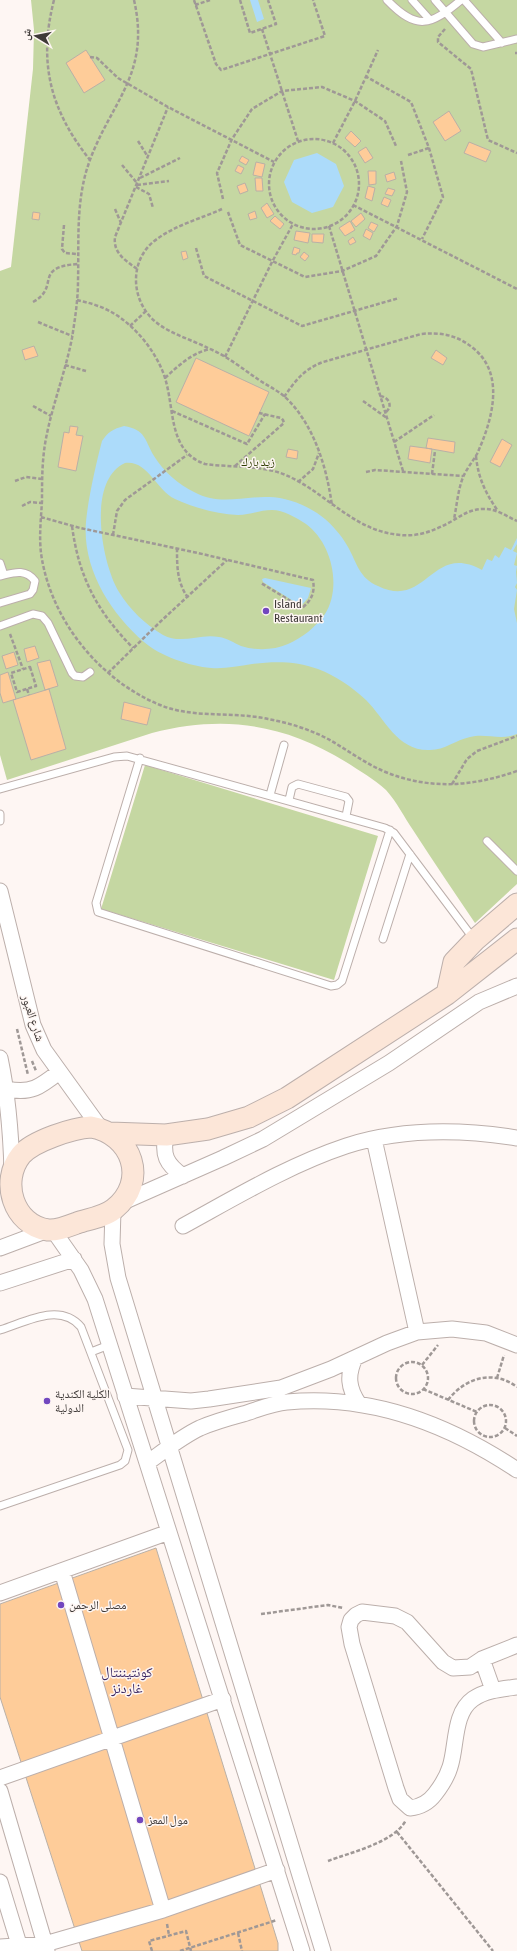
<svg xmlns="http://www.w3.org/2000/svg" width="517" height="1951" font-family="'Asap Condensed','Noto Naskh Arabic',sans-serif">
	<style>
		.green { fill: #c5d7a2 }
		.water { fill: #acdbfa; fill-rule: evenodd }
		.building { fill: #fecc99; stroke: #b9b0a7 }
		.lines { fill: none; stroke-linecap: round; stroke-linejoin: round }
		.lane-casing { stroke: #bcafab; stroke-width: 9 }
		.street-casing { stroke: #bcafab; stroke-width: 17 }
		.secondary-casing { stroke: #bcafab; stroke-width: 23 }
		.path { stroke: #9f9896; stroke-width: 2.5; stroke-dasharray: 4 2; stroke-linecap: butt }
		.lane { stroke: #fff; stroke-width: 7 }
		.street { stroke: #fff; stroke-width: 15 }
		.secondary { stroke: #fce6d8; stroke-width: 21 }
		.poi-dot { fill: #7247bf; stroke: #fef6f3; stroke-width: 1.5 }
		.labels { text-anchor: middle; stroke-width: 3; stroke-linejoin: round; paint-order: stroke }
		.park-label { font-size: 12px; fill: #2e3c00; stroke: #fef6f3 }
		.poi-label { font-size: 12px; fill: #3f3a38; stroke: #fef6f3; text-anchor: start }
		.street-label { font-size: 12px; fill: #3f3a38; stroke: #fef6f3 }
		.quarter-label { font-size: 14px; fill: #392560; stroke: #fef6f3 }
	</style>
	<rect width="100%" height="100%" fill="#fef6f3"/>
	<path class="green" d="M31,0H517V884L475,923C454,892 433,861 413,830C404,817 397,802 386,790C374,779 360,771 346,762C283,723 223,715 152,733L7,780L0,755V271L11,267L33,69L34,30Z
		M145,765L378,836L334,980L101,909Z"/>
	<path class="water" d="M250,0H258L264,19L257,22Z
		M317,153L336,164L344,186L333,207L312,213L292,202L284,182L294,160Z
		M124,426C146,430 144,439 154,456C163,471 179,485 194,492C220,506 242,496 269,497C285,497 303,504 317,513C329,521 341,534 348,547C357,563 359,578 378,586C427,610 431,542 482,570L487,559L492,561L495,555L499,558L505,547L511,550L517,538V544L513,551L517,553L514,565L517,566L516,572L517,583L515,587L517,590L514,609L517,623V734C501,741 486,733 470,737C455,740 444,751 428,750C397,750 385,719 366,700C352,687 336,676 318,669C297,661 274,661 252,664C238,666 225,669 211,668C189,666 160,656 144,642C110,613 82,568 86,522C88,499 96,464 102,441C108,432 113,429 124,426ZM125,463C148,460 156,490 175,499C195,508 217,514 238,515C250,515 260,510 272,510C283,510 297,518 306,524C332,543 342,587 325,614C316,627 302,638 288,644C274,650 257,651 241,646C234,643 227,638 219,637C200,633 182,645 163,635C145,624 130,610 119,592C102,564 86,481 125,463Z
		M265,578L311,588L308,598L301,606L263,582L262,579Z"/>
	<path class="building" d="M86,50L105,80L84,93L66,63Z
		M449,111L461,131L445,141L433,122Z
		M351,131L361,141L355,147L345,138Z
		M469,142L491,151L486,162L464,153Z
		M366,147L373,158L365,163L358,152Z
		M242,156L249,160L246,165L239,161Z
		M256,162L265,164L262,177L253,175Z
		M238,165L244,168L241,174L235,171Z
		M368,171H376V184L369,185Z
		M394,172L396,179L387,182L385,175Z
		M255,178H262L263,191H256Z
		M245,183L248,191L240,194L237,186Z
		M368,186L375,188L372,201L365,198Z
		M388,188L395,190L392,196L385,194Z
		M384,197L391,200L388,207L381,204Z
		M267,203L274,214L267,218L261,208Z
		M255,211L257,218L250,220L248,214Z
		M33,212L40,213L39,220L32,219Z
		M361,213L365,219L356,227L351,221Z
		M275,216L284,224L280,229L270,221Z
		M350,221L355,230L345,236L339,228Z
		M371,222L378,225L374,232L368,228Z
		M366,229L373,233L370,240L363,236Z
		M296,231L310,233L308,243L294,240Z
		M312,234H324L323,243L312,242Z
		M353,237L356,242L350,245L348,241Z
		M294,247L300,249L299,253H297L296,255L292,254Z
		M186,251L188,258L183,260L181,252Z
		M304,252L309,256L305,261L300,257Z
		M34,346L38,356L25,360L22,350Z
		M436,350L447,358L443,365L431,358Z
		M196,358L269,392L249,436L176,402Z
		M70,426L78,427L76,435L83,436L76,471L58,467L64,432L69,433Z
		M428,438L455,442L454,453L426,448Z
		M502,439L512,445L500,467L490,462Z
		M410,446L432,449L430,463L408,459Z
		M288,449L298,451L297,459L286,457Z
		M35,646L39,658L27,662L24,649Z
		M14,652L18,665L6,669L2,656Z
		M50,660L58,686L45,690L37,663Z
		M8,672L16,699L3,703L0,693V675Z
		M49,689L66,749L31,760L13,700Z
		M124,702L151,709L147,725L121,719Z
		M156,1548L278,1943V1951H82L0,1697V1604Z"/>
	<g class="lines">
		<defs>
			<path id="lane" d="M387,0C417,31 430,26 461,0
				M412,0L430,20
				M435,0L473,44L483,47L517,39
				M464,0L502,43
				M0,563L4,575
				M0,576C13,573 25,568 35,581L33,590L30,594L0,603
				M0,626L33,614L42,616L48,623L72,673L75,676L83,677L90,672
				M140,758L96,903L98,912L331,986L337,985L342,981L390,830
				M0,789L114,757L127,756L385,828L394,833L473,938
				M270,795L284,745
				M289,800L292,787L298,784L346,797L349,801L346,816
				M0,814V821
				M487,841L517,871
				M383,939L410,854
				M0,1330C26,1322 60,1302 81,1327L128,1450L125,1461L120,1465L0,1506
				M91,1352L109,1345"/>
			<path id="street" d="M0,891L33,1025L44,1050L101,1129
				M0,1058C8,1096 11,1133 12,1172
				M7,1089C31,1094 40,1087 59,1072
				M166,1135C162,1155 166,1164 183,1176
				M374,1139L417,1332
				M121,1203L223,1158L263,1139L389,1063L479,1002L517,986
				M113,1210L112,1244L118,1278L323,1951
				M183,1226C236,1197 289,1165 346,1146C402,1128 460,1129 517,1138
				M53,1230L81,1270L95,1299L302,1951
				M0,1248L48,1230
				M0,1283L74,1259
				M355,1358C347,1375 348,1388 359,1404
				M125,1396L191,1401L209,1399L281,1388L331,1369L387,1343L417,1332L452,1329L486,1333L517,1345
				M147,1463C164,1451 181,1437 200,1428C214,1422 228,1418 243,1414C257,1410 272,1403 287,1402C371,1394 448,1424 517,1470
				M62,1571L163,1910
				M0,1593L169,1532
				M517,1645L482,1659L470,1667L453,1668L443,1662L407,1622L395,1616L362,1612L356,1615L351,1620L349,1627L352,1644L396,1788L400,1799L410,1808C420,1807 429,1802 435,1794C442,1785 447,1777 450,1767C457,1746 453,1713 473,1699C486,1690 502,1689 517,1687
				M482,1659L493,1690
				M0,1778L223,1699
				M0,1791L47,1951
				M0,1882L21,1951
				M0,1947L45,1944L163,1910L277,1870"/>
			<path id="secondary" d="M447,994L454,962L475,940L517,904
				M91,1127C132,1134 149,1181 114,1209C104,1217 89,1219 77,1223C69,1226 57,1231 48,1230C13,1225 0,1181 21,1155C33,1141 73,1128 91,1127Z
				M110,1133L166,1135L208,1129L249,1117L287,1098L447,994L517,939"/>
		</defs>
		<use href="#lane" class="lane-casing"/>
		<use href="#street" class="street-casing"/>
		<use href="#secondary" class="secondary-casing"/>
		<path class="path" d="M54,0C38,62 50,110 90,160
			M134,0C152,78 106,105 86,172C76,208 79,244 78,281C78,300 75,319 72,338C65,374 51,408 45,444C42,463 42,482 42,501C41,518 39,536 41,553C50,619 99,680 160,705C194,719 233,711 268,719C289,723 309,729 328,739C346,749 363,762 383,771C428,790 471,787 517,771
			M194,0L216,64L221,70L325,36L313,0
			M240,0L250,33L276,24L268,0
			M195,5L210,0
			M262,29L298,141
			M445,29L438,37V42L471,69L488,140L517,153
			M515,53H517
			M90,57L97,58L118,78L168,107L274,162
			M365,76L411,102L429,148L443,197L422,239
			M269 184a45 45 0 1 1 90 0a45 45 0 1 1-90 0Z
			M138,141L148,157
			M333,143L355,101L378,50
			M408,155L429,148
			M122,165L137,183
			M140,178L180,158
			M137,185L169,181
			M136,187L149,194L153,208
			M223,199L217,173L232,139L252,109L282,91L322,87L355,101L385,121L396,146
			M353,205L517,289
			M115,209L121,223
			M222,209C202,218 174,226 157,239C128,259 130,302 157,323C171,334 192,340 208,348C227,356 243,369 259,380C268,386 277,390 285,397C314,424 327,468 332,506
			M228,212L240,245L305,277L342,271L376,256L397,226L407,192L401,161
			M64,225L62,249L65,253L77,254
			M329,226L403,471
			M196,248L204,276L302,326L399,298
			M137,269C125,260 113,253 115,237L168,107
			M77,300C84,302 91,303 98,306C128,316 156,349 165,378C175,410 168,451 205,464C233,468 266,464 292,478C329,496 356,532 401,535C419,537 436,530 452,521C462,515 471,509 483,509C495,508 506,516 517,521
			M33,302C61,287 32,267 78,264
			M38,322L72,336
			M130,326L146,311
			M225,357L272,262L293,224
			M65,365L86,371
			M165,378C179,365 192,353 210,349
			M380,396C389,397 393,406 386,412
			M284,397C295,381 304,369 323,362L421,334C441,332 457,335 473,348C506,374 492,421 477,454C473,461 468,467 464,475C458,488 457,505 454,519
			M363,401L387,418
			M33,406L51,416
			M172,411L247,444L265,414
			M394,442L434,415
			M476,456C478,478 486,494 498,511
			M235,466L284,423L283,420L281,418L259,413
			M366,472L375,470L463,476
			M432,474L435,451
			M15,481L26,477L42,479
			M298,482L313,469L319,453
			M22,506L30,502L41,503
			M41,517L80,528L198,553L313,580C315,592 312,600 302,608L261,583
			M72,526C79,578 97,611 133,648
			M113,535L117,511L125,500L187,455
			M177,548C177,567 177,582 188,598
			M10,634L23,669
			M30,667L36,686L17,692L11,673Z
			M108,673L160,622L227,560
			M27,689L29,695
			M452,784L467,759L477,751L517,736
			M17,1029L28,1075
			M32,1061L36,1071
			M396 1378a16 16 0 1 1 32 0a16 16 0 1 1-32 0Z
			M422,1365L438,1345
			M497,1378L504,1355
			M423,1389L477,1412
			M448,1400C465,1378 493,1369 517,1387
			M474 1421a16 16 0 1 1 32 0a16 16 0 1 1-32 0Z
			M505,1428L517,1436
			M261,1614L328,1605L343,1608
			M397,1832L493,1951
			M328,1861C351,1852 394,1843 406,1820
			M167,1924L169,1935
			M238,1933L242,1951
			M152,1951L149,1941L186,1931L191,1951
			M180,1951L277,1920"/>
		<use href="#lane" class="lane"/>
		<use href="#street" class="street"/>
		<use href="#secondary" class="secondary"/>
	</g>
	<g class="poi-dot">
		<circle cx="266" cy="611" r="4"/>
		<circle cx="47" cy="1401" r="4"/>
		<circle cx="61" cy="1605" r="4"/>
		<circle cx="140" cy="1820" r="4"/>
	</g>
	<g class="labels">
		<g class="park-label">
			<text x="258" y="466">زيد بارك</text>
		</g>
		<g class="poi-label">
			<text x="274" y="608">Island<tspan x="274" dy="14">Restaurant</tspan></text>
			<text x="55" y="1398">الكلية الكندية<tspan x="55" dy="14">الدولية</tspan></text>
			<text x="69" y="1609">مصلى الرحمن</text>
			<text x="148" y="1824">مول المعز</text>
		</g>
		<g class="street-label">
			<text transform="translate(33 1018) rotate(72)" y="4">شارع العبور</text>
		</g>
		<g class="quarter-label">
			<text x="127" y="1677">كونتيننتال<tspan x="127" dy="16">غاردنز</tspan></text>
		</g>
	</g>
	<g transform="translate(36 36) rotate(280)" stroke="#fef6f3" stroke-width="3" paint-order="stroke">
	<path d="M0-3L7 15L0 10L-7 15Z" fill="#3f3a38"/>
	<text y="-6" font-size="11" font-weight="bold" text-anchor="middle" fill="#3f3a38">ش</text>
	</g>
</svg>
